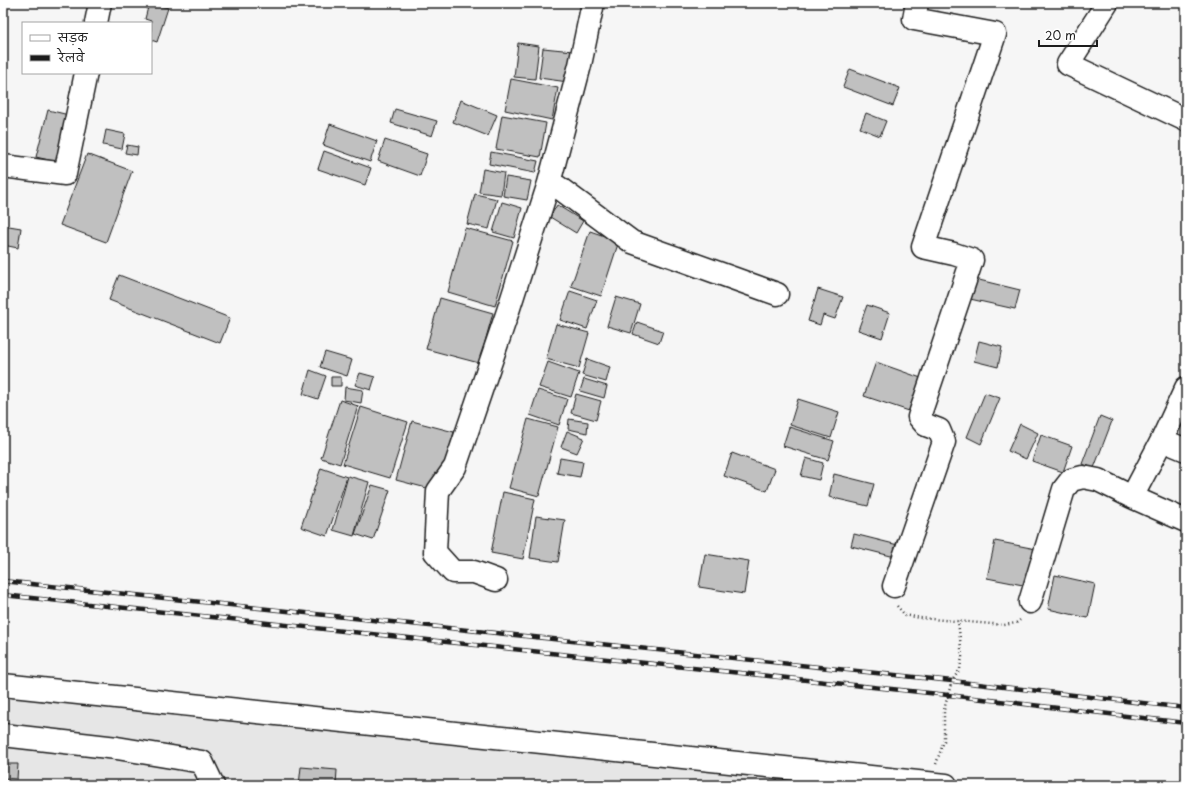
<svg xmlns="http://www.w3.org/2000/svg" width="1189" height="788" font-family="'Playpen Sans','Playpen Sans Deva',sans-serif">
	<style>
		.built { fill: #e6e6e6 }
		.building { fill: #c0c0c0; stroke: #1c1c1c }
		.lines { fill: none; stroke-linecap: round; stroke-linejoin: round }
		.minor-casing { stroke: #1c1c1c; stroke-width: 25 }
		.major-casing { stroke: #1c1c1c; stroke-width: 25 }
		.path { stroke: #1c1c1c; stroke-width: 2.5; stroke-dasharray: 1 3; stroke-linecap: butt }
		.minor { stroke: #fff; stroke-width: 22 }
		.major { stroke: #fff; stroke-width: 22 }
		.rail-casing { stroke: #1c1c1c; stroke-width: 4.5 }
		.rail { stroke: #fff; stroke-width: 3; stroke-dasharray: 9; stroke-linecap: butt }
	</style>
	<rect width="100%" height="100%" fill="#f6f6f6"/>
	<filter id="ink" filterUnits="userSpaceOnUse"><feTurbulence type="fractalNoise" baseFrequency=".025" numOctaves="2"/><feDisplacementMap in="SourceGraphic" scale="8" xChannelSelector="R" yChannelSelector="G"/><feConvolveMatrix kernelMatrix="1 2 1 2 8 2 1 2 1" color-interpolation-filters="sRGB"/></filter>
	<g filter="url(#ink)">
		<path class="built" d="M3,692L848,785H3Z"/>
		<path class="building" d="M149,3L168,8L157,42L151,40V21L145,19Z
			M518,43L539,46L535,79L514,77Z
			M543,48L573,51L568,82L539,78Z
			M850,69L900,88L893,106L843,87Z
			M511,79L558,88L552,120L505,110Z
			M461,100L497,115L488,136L453,122Z
			M395,109L437,121L432,136L391,123Z
			M48,110L69,115L57,162L36,157Z
			M866,113L886,121L880,136L860,128Z
			M502,115L546,123L540,157L496,149Z
			M330,124L377,141L370,162L323,145Z
			M106,130L125,134L122,149L103,145Z
			M385,140L427,154L420,176L378,161Z
			M127,145L138,147L137,155L125,153Z
			M324,151L371,168L365,185L318,169Z
			M491,152L538,161L535,173L489,164Z
			M87,154L132,171L106,242L60,225Z
			M483,169L504,173L501,195L479,192Z
			M506,177L531,181L527,200L503,196Z
			M475,194L497,199L489,229L467,224Z
			M502,202L522,208L514,238L493,232Z
			M557,205L583,221L576,233L550,217Z
			M3,225L21,228L18,248L3,245Z
			M465,228L513,241L495,306L448,292Z
			M590,231L619,241L601,296L571,286Z
			M119,275L230,318L220,343L109,300Z
			M975,279L1020,290L1015,309L970,299Z
			M818,289L843,297L835,319L823,315L820,325L808,321Z
			M570,291L597,300L587,329L560,320Z
			M616,297L640,304L631,333L607,326Z
			M440,298L493,313L479,363L426,349Z
			M867,305L890,313L882,338L858,330Z
			M637,322L663,331L659,343L633,334Z
			M556,324L589,333L579,368L546,359Z
			M979,341L1002,347L998,367L974,361Z
			M325,352L352,360L347,376L320,367Z
			M587,359L610,367L606,382L582,375Z
			M548,362L579,373L571,397L539,387Z
			M876,362L921,378L909,411L864,396Z
			M310,370L326,376L318,399L303,394Z
			M360,373L375,377L371,390L355,385Z
			M331,377H341V386H331Z
			M584,379L607,386L604,398L580,391Z
			M345,387L363,390L361,403L344,400Z
			M538,390L567,399L559,425L530,415Z
			M985,393L1000,398L981,444L967,437Z
			M576,394L601,401L596,420L571,413Z
			M798,399L839,412L831,438L790,425Z
			M340,400L358,406L340,464L321,458Z
			M361,407L408,422L390,478L343,464Z
			M1100,416L1112,421L1094,468L1082,464Z
			M528,419L558,427L539,496L509,488Z
			M569,419L588,422L587,433L568,429Z
			M412,421L454,432L438,491L396,480Z
			M1020,424L1038,433L1026,459L1008,451Z
			M789,427L834,441L828,460L783,446Z
			M567,431L584,438L577,453L561,447Z
			M1041,435L1072,446L1063,472L1032,461Z
			M732,453L775,469L767,491L724,476Z
			M560,458L583,462L580,477L557,473Z
			M806,458L823,463L819,480L801,476Z
			M321,468L347,477L327,536L301,527Z
			M834,474L874,484L868,506L829,497Z
			M348,476L369,482L354,536L333,530Z
			M372,485L390,490L373,540L355,534Z
			M503,492L535,499L523,559L491,553Z
			M536,516L565,520L558,562L530,558Z
			M854,534L898,545L895,557L851,546Z
			M995,541L1036,549L1028,586L987,578Z
			M705,554L749,561L744,594L699,587Z
			M1055,575L1095,584L1088,618L1048,609Z
			M3,764H18L17,779L3,778Z
			M301,767L337,770L336,785H299Z"/>
		<g class="lines">
			<defs>
				<path id="minor" d="M593,3L580,65L549,183L558,187L632,242L777,294
					M1107,3L1068,64L1186,120
					M96,23L100,3
					M3,166L65,174L86,73
					M1186,388L1162,440L1132,497L1186,521
					M1162,440L1186,450
					M496,580L474,572H453L435,552L438,491L455,467L508,311L549,183
					M894,586L944,442L939,430L926,425L919,417L972,260L954,254L923,247L995,34L914,19L917,3
					M1030,602L1064,489L1071,480L1083,477L1098,480L1132,497
					M3,735L117,748L202,762L213,785"/>
				<path id="major" d="M3,685L946,785"/>
			</defs>
			<use href="#minor" class="minor-casing"/>
			<use href="#major" class="major-casing"/>
			<path class="path" d="M897,606L905,615L920,618L1004,625L1016,623L1020,620
				M936,764L944,741V710L948,695L952,681L960,669L962,657L958,621"/>
			<use href="#minor" class="minor"/>
			<use href="#major" class="major"/>
			<defs>
				<path id="rail" d="M3,581L952,681L1186,708
					M3,595L948,695L1186,723"/>
			</defs>
			<use href="#rail" class="rail-casing"/>
			<use href="#rail" class="rail"/>
		</g>
	</g>
	<rect width="1189" height="788" fill="none" stroke="#fff" stroke-width="16"/>
	<rect x="8" y="8" width="1173" height="772" fill="none" stroke="#1c1c1c" stroke-width="1.5" filter="url(#ink)"/>
	<rect x="22" y="22" width="130" height="52" fill="#ffffff" stroke="#a4a4a4"/>
	<rect x="30" y="35" width="20" height="6" fill="#ffffff" stroke="#a4a4a4"/>
	<text x="58" y="42" font-size="12" fill="#1c1c1c">सड़क</text>
	<rect x="30" y="55" width="20" height="6" fill="#1c1c1c" stroke="#a4a4a4"/>
	<text x="58" y="62" font-size="12" fill="#1c1c1c">रेलवे</text>
	<path d="M1039 40v6h58v-6" fill="none" stroke="#1c1c1c" stroke-width="2"/>
	<text x="1045" y="40" font-size="12" fill="#1c1c1c" stroke="#ffffff" stroke-width="3" paint-order="stroke">20 m</text>
</svg>
